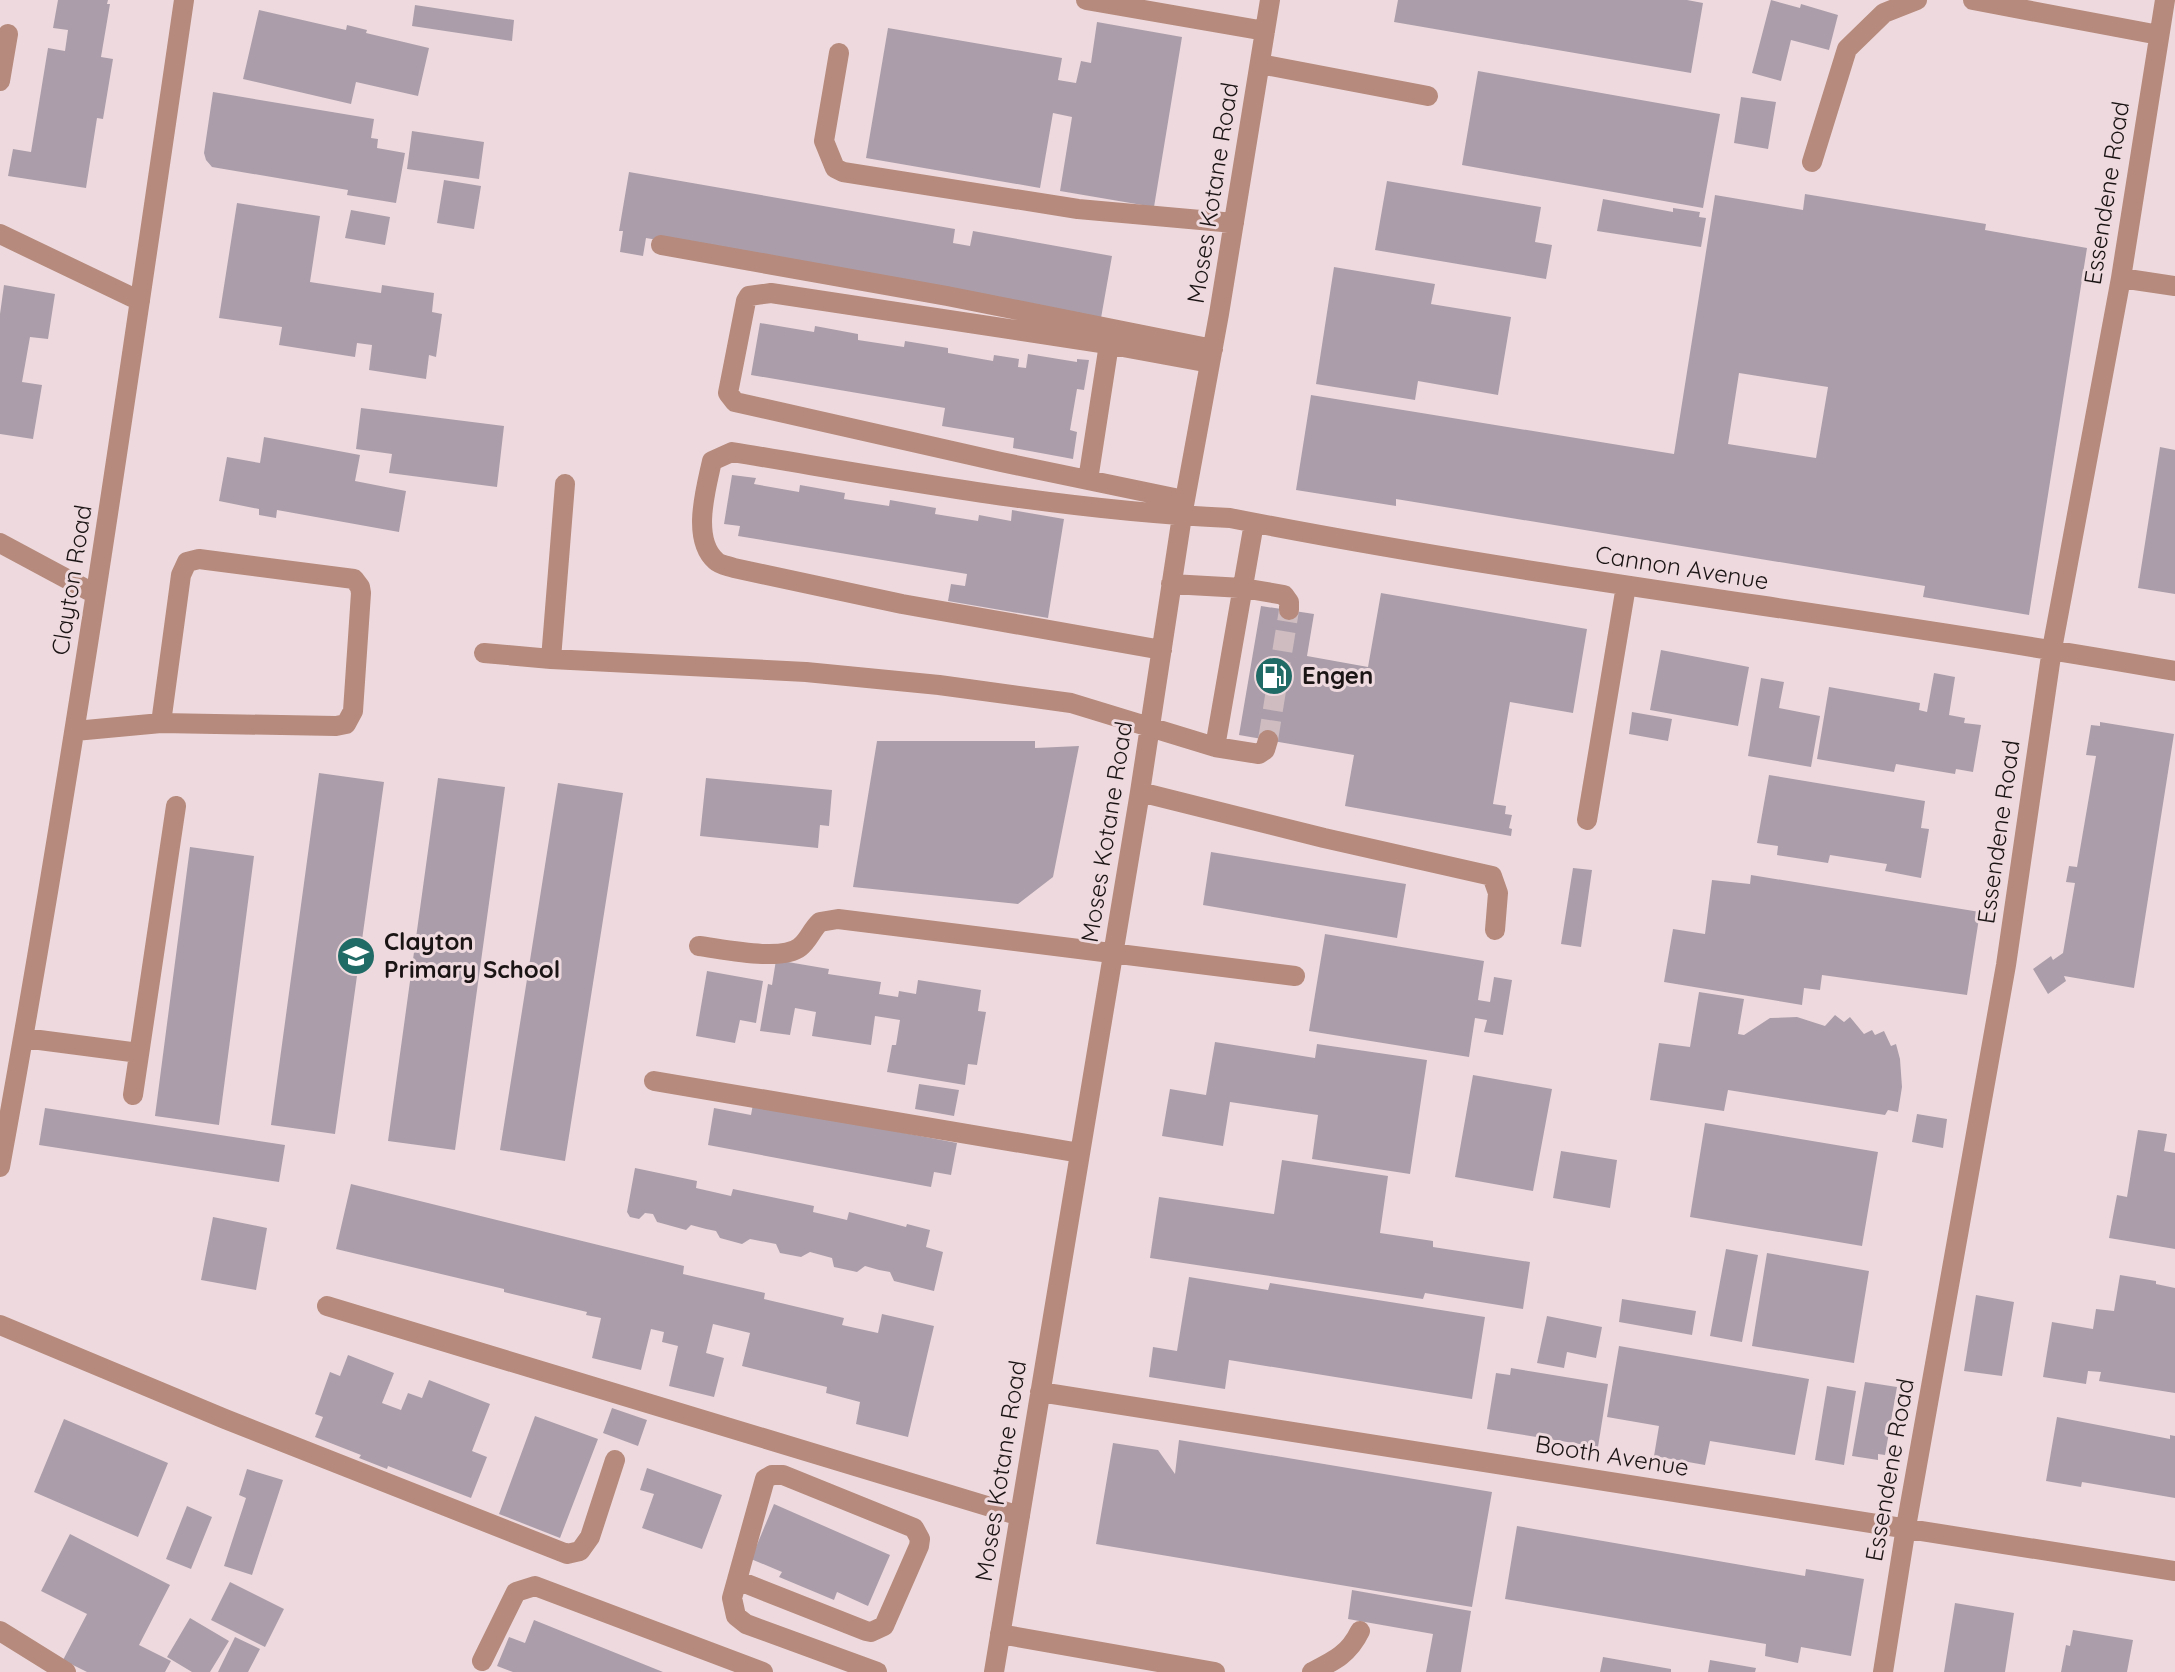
<svg xmlns="http://www.w3.org/2000/svg" width="2175" height="1672" font-family="Quicksand,sans-serif">
	<style>
		.building { fill: #ab9eaa; fill-rule: evenodd }
		.lines { fill: none; stroke-linecap: round; stroke-linejoin: round }
		.minor-tunnel { stroke: #cebcc0; stroke-width: 20; stroke-dasharray: 20 10; stroke-linecap: butt }
		.minor { stroke: #b68a7c; stroke-width: 20 }
		.labels { text-anchor: middle; stroke-width: 6; stroke-linejoin: round; paint-order: stroke }
		.street-label { font-size: 24px; fill: #1b1415; stroke: #eedade }
		.poi-label { font-size: 24px; font-weight: bold; fill: #1b1415; stroke: #eedade; text-anchor: start }
	</style>
	<rect width="100%" height="100%" fill="#eedade"/>
	<path class="building" d="M58,0H108L107,4H110L101,57L113,59L103,119L97,118L86,188L8,176L13,149L31,152L48,48L65,51L68,30L53,28Z
		M1398,0H1687L1703,3L1691,73L1394,22Z
		M1771,0L1800,8L1801,4L1838,15L1829,50L1791,40L1781,81L1752,73Z
		M415,5L514,20L512,41L412,26Z
		M259,10L346,30L347,25L367,30L366,33L429,48L418,96L356,82L351,104L243,79Z
		M1097,22L1182,37L1154,207L1060,191L1072,117L1053,113L1040,188L866,158L888,28L1062,58L1058,80L1076,83L1081,61L1091,63Z
		M1478,71L1720,114L1703,208L1462,165Z
		M213,92L374,119L371,138L378,139L377,148L405,153L396,203L347,195L348,190L212,167L206,160L204,153Z
		M1741,97L1776,102L1768,149L1734,143Z
		M412,131L484,142L479,179L407,169Z
		M629,172L955,229L953,243L970,246L973,231L1112,256L1101,318L646,238L643,256L620,252L623,231H619Z
		M444,180L481,186L474,229L437,223Z
		M1387,181L1541,207L1535,242L1552,245L1546,279L1375,250Z
		M1805,194L1986,224L1985,230L2087,248L2029,615L1923,597L1925,586L1396,499V506L1296,490L1311,395L1674,454L1715,195L1803,210ZM1739,373L1828,387L1816,458L1728,444Z
		M1603,199L1673,212V208L1700,212L1699,217L1706,218L1701,247L1597,231Z
		M237,203L320,216L310,282L381,293L382,285L434,293L432,312L442,314L436,357L429,355L426,379L369,370L372,345L357,343L355,357L279,345L282,327L219,318Z
		M351,210L390,217L385,245L345,238Z
		M1334,267L1435,284L1431,304L1511,317L1498,395L1418,381L1415,400L1316,384Z
		M4,285L55,294L48,339L30,337L22,382L42,385L33,439L0,434V314Z
		M760,323L814,332L815,326L858,334V340L904,347L905,341L948,348V353L993,361L994,355L1019,359L1018,367L1026,368L1028,354L1077,362V359L1089,360L1084,390L1077,389L1070,430L1077,432L1073,459L1013,448L1014,438L942,426L945,408L751,375Z
		M361,408L504,426L497,487L389,473L392,454L356,449Z
		M264,437L360,455L355,481L406,491L399,532L277,510L276,518L259,515V509L219,501L227,457L260,463Z
		M2160,447L2175,450V594L2138,588Z
		M732,475L756,478L754,484L799,492L800,485L845,493L844,499L889,506L890,500L936,508L935,514L978,521L979,515L1011,521L1012,510L1064,519L1048,618L948,601L951,584L965,586L967,574L738,536L740,526L724,524Z
		M1381,593L1587,629L1573,713L1510,702L1493,804L1506,806L1505,814L1512,815L1509,828L1512,829L1511,836L1345,806L1354,755L1239,735L1261,606L1314,614L1307,656L1368,667Z
		M1661,650L1749,667L1738,726L1650,710Z
		M1934,673L1955,677L1949,715L1965,718L1964,723L1981,725L1973,772L1956,769L1955,774L1896,764L1894,772L1817,759L1829,687L1920,703L1919,710L1927,712Z
		M1761,678L1784,682L1779,708L1820,716L1811,767L1748,756Z
		M1632,712L1672,719L1668,741L1629,734Z
		M2100,722L2174,734L2134,988L2064,976L2066,981L2048,994L2033,969L2051,956L2053,960L2063,953L2075,883L2066,882L2069,866L2077,867L2096,756L2086,755L2091,725L2100,726Z
		M877,741H1035V748L1079,746L1053,877L1018,904L853,887Z
		M319,773L384,782L335,1134L271,1125Z
		M1769,775L1925,801L1921,828L1929,829L1921,878L1885,871L1887,864L1830,855L1828,863L1777,855L1778,846L1757,843Z
		M438,778L505,787L455,1150L388,1141Z
		M706,778L832,790L829,826L820,825L818,848L700,836Z
		M558,783L623,793L565,1161L500,1150Z
		M190,847L254,856L219,1125L155,1116Z
		M1211,852L1406,884L1397,938L1203,905Z
		M1573,868L1592,870L1581,947L1561,944Z
		M1751,875L1980,912L1967,995L1822,975L1820,990L1804,988L1802,1005L1664,982L1673,929L1705,934L1712,880L1750,884Z
		M1325,934L1484,961L1478,1000L1490,1002L1494,977L1512,980L1503,1035L1484,1032L1487,1020L1475,1018L1469,1057L1309,1031Z
		M776,960L829,969L828,974L881,982L879,994L898,997L899,991L916,994L918,980L981,990L978,1011L986,1012L977,1065L968,1064L965,1085L887,1072L892,1045H896L900,1020L875,1016L871,1045L812,1036L816,1012L795,1008L790,1035L760,1031L768,984L772,985Z
		M707,971L763,981L756,1023L740,1020L735,1043L696,1036Z
		M1699,992L1744,999L1738,1034L1744,1035L1770,1018L1797,1017L1825,1026L1835,1015L1844,1022L1850,1017L1864,1034L1872,1030L1875,1035L1884,1031L1891,1046L1896,1044L1900,1059L1902,1087L1898,1112L1888,1110L1885,1115L1728,1090L1724,1111L1650,1100L1659,1043L1690,1047Z
		M1215,1042L1315,1058L1317,1044L1427,1060L1410,1174L1312,1159L1318,1115L1230,1102L1223,1146L1162,1136L1170,1089L1206,1095Z
		M1473,1075L1552,1089L1533,1191L1455,1177Z
		M919,1084L959,1090L954,1116L915,1109Z
		M753,1104L957,1143L951,1175L934,1172L931,1187L708,1145L714,1108L751,1115Z
		M45,1108L285,1145L279,1182L39,1145Z
		M1917,1114L1947,1119L1943,1148L1912,1142Z
		M1705,1123L1878,1152L1862,1246L1690,1217Z
		M2138,1130L2167,1134L2164,1151L2175,1153V1249L2109,1238L2117,1195L2127,1197Z
		M1561,1151L1617,1160L1610,1208L1553,1198Z
		M1282,1160L1388,1176L1380,1233L1433,1241V1247L1530,1262L1523,1309L1425,1293L1423,1299L1150,1258L1159,1197L1274,1214Z
		M635,1168L697,1181L696,1188L731,1196L733,1189L814,1206L813,1212L847,1220L849,1212L906,1227L907,1224L930,1230L926,1247L943,1252L934,1291L894,1281L890,1272L879,1270L865,1266L857,1272L834,1267L832,1258L810,1252L801,1257L780,1253L776,1244L750,1239L742,1244L720,1238L716,1231L706,1229L691,1225L686,1230L657,1222L653,1214L645,1213L639,1219L630,1217L627,1212Z
		M351,1184L684,1266L683,1274L765,1293L764,1299L844,1318L842,1325L878,1333L882,1314L934,1326L908,1437L856,1424L860,1402L826,1393L827,1387L742,1366L750,1333L713,1324L706,1353L724,1358L714,1397L669,1386L678,1346L662,1342L664,1332L651,1329L641,1370L592,1358L601,1318L586,1315L587,1312L504,1292V1289L336,1249Z
		M213,1217L267,1228L256,1290L201,1280Z
		M1726,1249L1758,1255L1742,1342L1710,1336Z
		M1767,1253L1869,1271L1854,1363L1752,1346Z
		M2120,1275L2156,1281V1284L2175,1288V1393L2099,1381L2101,1372L2088,1371L2086,1384L2043,1377L2052,1322L2093,1329L2096,1309L2114,1311Z
		M1189,1277L1268,1290L1270,1283L1485,1317L1472,1399L1229,1360L1225,1389L1149,1377L1153,1347L1177,1351Z
		M1976,1295L2014,1302L2002,1376L1964,1371Z
		M1622,1299L1696,1311L1692,1335L1619,1322Z
		M1547,1316L1602,1327L1596,1358L1567,1352L1564,1368L1537,1363Z
		M1619,1346L1809,1379L1795,1455L1710,1441L1705,1465L1654,1456L1659,1426L1607,1417Z
		M348,1355L394,1373L382,1403L401,1410L408,1393L422,1398L429,1380L490,1404L472,1451L487,1457L471,1498L388,1466L387,1469L359,1458L361,1455L315,1437L323,1417L315,1414L330,1372L340,1376Z
		M1511,1368L1608,1384L1598,1447L1487,1429L1496,1373L1510,1375Z
		M1865,1382L1897,1387L1885,1455L1878,1454V1460L1852,1456Z
		M1827,1386L1856,1391L1844,1465L1815,1460Z
		M612,1408L647,1420L638,1446L603,1433Z
		M535,1416L598,1439L560,1538L499,1514Z
		M2057,1417L2170,1439V1435L2175,1436V1498L2082,1482L2081,1487L2046,1481Z
		M64,1419L168,1463L138,1537L34,1492Z
		M1179,1440L1492,1492L1472,1607L1096,1544L1113,1443L1158,1450L1175,1474Z
		M647,1468L722,1495L702,1549L642,1528L654,1494L640,1490Z
		M247,1469L283,1480L252,1575L224,1566L246,1498L239,1495Z
		M774,1504L890,1555L868,1606L837,1592L834,1600L779,1577L782,1572L751,1559Z
		M187,1506L212,1517L191,1569L166,1559Z
		M1517,1526L1805,1576L1806,1569L1864,1579L1851,1656L1801,1647L1798,1663L1765,1656L1766,1644L1505,1599Z
		M70,1534L170,1585L139,1645L171,1661L165,1672H87L63,1660L87,1614L41,1591Z
		M230,1582L284,1609L265,1647L211,1620Z
		M1352,1590L1471,1611L1461,1672H1426L1433,1634L1348,1619Z
		M1955,1603L2014,1613L2005,1672H1944Z
		M190,1618L229,1641L210,1672H192L167,1657Z
		M534,1620L663,1672H513L497,1666L509,1637L525,1643Z
		M2073,1630L2133,1640L2127,1672H2061L2066,1645L2070,1646Z
		M235,1637L260,1649L248,1672H218Z
		M1603,1657L1671,1669V1672H1600Z
		M1710,1660L1756,1668L1755,1672H1708Z"/>
	<g class="lines">
		<path class="minor-tunnel" d="M1268,740L1289,610"/>
		<path class="minor" d="M1086,0L1265,31
			M1973,0L2159,35
			M839,53L824,141L835,168L843,172L1078,209L1234,223
			M1260,64L1428,96
			M0,81L8,34
			M1812,162L1847,49L1884,13L1917,0
			M0,234L140,301
			M661,245L947,296L1213,349
			M2121,278L2175,286
			M1088,480L1109,344
			M1184,500L1001,462L735,402L728,393L746,301L749,296L771,293L1101,343L1210,363
			M0,543L95,594
			M1171,584L1243,588L1284,595L1289,602V610
			M1162,650L902,604L734,568C729,566 720,565 716,561C691,539 706,489 712,461L732,452C897,479 1063,511 1230,518C1543,580 1861,615 2175,671
			M484,653L551,659L806,672L939,685L1071,703L1215,747L1254,523
			M551,659L565,484
			M75,731L161,723L336,726L346,724L353,711L361,593L360,587L354,579L199,559L187,562L181,575L161,723
			M1215,747L1259,754L1265,750L1268,740
			M1140,792L1324,838L1492,876L1498,893L1495,930
			M1587,820L1626,586
			M699,946C723,949 782,962 800,947C809,940 812,929 820,922L838,919L1295,976
			M24,1038L139,1053
			M654,1081L1080,1153
			M133,1095L176,806
			M0,1167C71,779 127,390 184,0
			M327,1306L1020,1516
			M0,1325L225,1419L567,1554L580,1551L590,1537L615,1460
			M1040,1392L2175,1571
			M737,1580L866,1631L871,1632L884,1626L919,1546L920,1539L914,1528L783,1475H772L765,1479L732,1598L736,1616L746,1624L877,1672
			M0,1631L66,1672
			M1000,1634L1215,1672
			M482,1661L516,1592L535,1586L763,1672
			M994,1672L1140,792L1182,516L1219,314L1270,0
			M1312,1672C1334,1661 1349,1654 1360,1631
			M1883,1672L1906,1527L2006,965L2052,649L2121,278L2165,0"/>
	</g>
	<defs>
		<symbol id="fuel-disc" viewBox="-11 -11 22 22"><circle r="9.5" fill="#216b66" stroke="#eedade"/><path d="M-5.5-6h7V0h2V4h1.3V-2.5L3-4.5l.8-.8L6-3V5H2.5V1h-1V6h-7ZM-4.2-4.7v3.2H.2V-4.7Z" fill="#fff"/></symbol>
		<symbol id="school-disc" viewBox="-11 -11 22 22"><circle r="9.5" fill="#216b66" stroke="#eedade"/><path d="M0-5L7-2L0 1L-7-2ZM-4 1L0 2.5L4 1V4Q0 6-4 4Z" fill="#fff"/></symbol>
	</defs>
	<g fill-rule="evenodd">
		<use href="#fuel-disc" x="1252" y="654" width="44" height="44"/>
		<use href="#school-disc" x="334" y="934" width="44" height="44"/>
	</g>
	<g class="labels">
		<g class="street-label">
			<text transform="translate(1213 193) rotate(-81)" y="8">Moses Kotane Road</text>
			<text transform="translate(2107 193) rotate(-81)" y="8">Essendene Road</text>
			<text transform="translate(1682 568) rotate(9)" y="8">Cannon Avenue</text>
			<text transform="translate(72 580) rotate(-81)" y="8">Clayton Road</text>
			<text transform="translate(1107 832) rotate(-81)" y="8">Moses Kotane Road</text>
			<text transform="translate(1999 832) rotate(-82)" y="8">Essendene Road</text>
			<text transform="translate(1612 1456) rotate(9)" y="8">Booth Avenue</text>
			<text transform="translate(1890 1470) rotate(-80)" y="8">Essendene Road</text>
			<text transform="translate(1001 1471) rotate(-81)" y="8">Moses Kotane Road</text>
		</g>
		<g class="poi-label">
			<text x="1302" y="684">Engen</text>
			<text x="384" y="950">Clayton<tspan x="384" dy="28">Primary School</tspan></text>
		</g>
	</g>
</svg>
